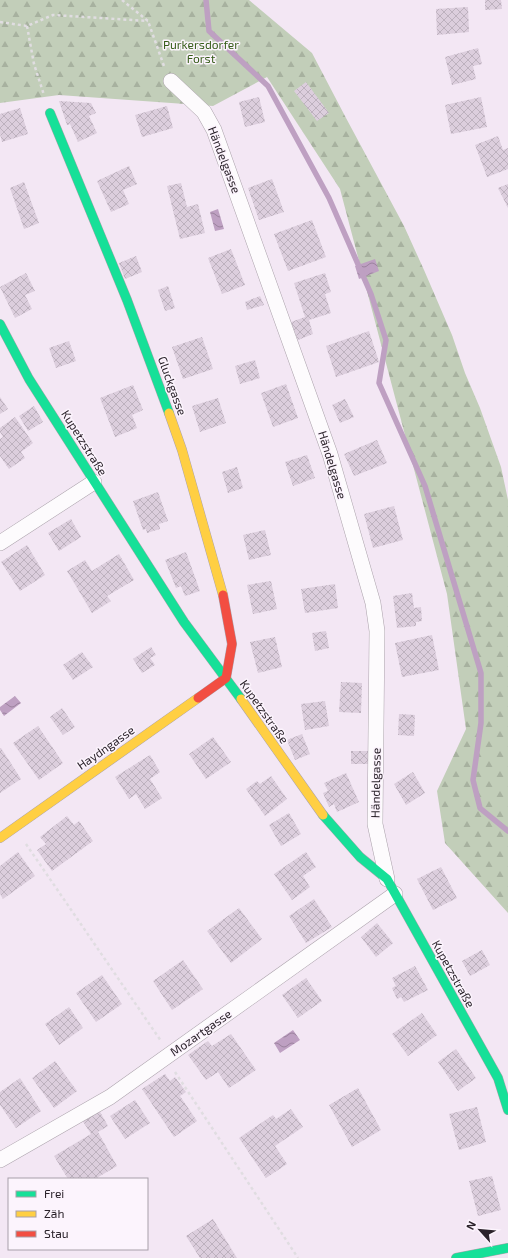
<svg xmlns="http://www.w3.org/2000/svg" width="508" height="1258" font-family="'Exo 2',sans-serif">
	<style>
		.forest { fill: url(#forest-firs) }
		.water { fill: url(#water-waves) }
		.lines { fill: none; stroke-linecap: round; stroke-linejoin: round }
		.stream { stroke: #bea0c2; stroke-width: 5.5 }
		.building { fill: url(#building-cross-hatch) }
		.street-casing { stroke: #aca3ac; stroke-width: 16 }
		.fast-casing { stroke: #aca3ac; stroke-width: 10 }
		.slow-casing { stroke: #aca3ac; stroke-width: 10 }
		.jam-casing { stroke: #aca3ac; stroke-width: 10 }
		.path { stroke: #e0dde1; stroke-width: 2.5; stroke-dasharray: 3 3; stroke-linecap: butt }
		.street { stroke: #fdfbfd; stroke-width: 15 }
		.fast { stroke: #16e098; stroke-width: 9 }
		.slow { stroke: #ffcf43; stroke-width: 9 }
		.jam { stroke: #f24e42; stroke-width: 9 }
		.labels { text-anchor: middle; stroke-width: 3; stroke-linejoin: round; paint-order: stroke }
		.park-label { font-size: 12px; fill: #355c18; stroke: #fcf4fd }
		.street-label { font-size: 12px; fill: #2b232b; stroke: #fcf4fd }
	</style>
	<defs>
		<pattern id="forest-firs" width="22" height="20" patternUnits="userSpaceOnUse"><rect width="22" height="20" fill="#c2ceb9"/><path d="M5 1l3.5 6h-7zM16 11l3.5 6h-7z" fill="#a7b19f"/></pattern>
		<pattern id="water-waves" width="16" height="10" patternUnits="userSpaceOnUse"><rect width="16" height="10" fill="#bea0c2"/><path d="M0 5q4-4 8 0t8 0" fill="none" stroke="#9b829e"/></pattern>
		<pattern id="building-cross-hatch" width="8" height="8" patternUnits="userSpaceOnUse"><rect width="8" height="8" fill="#dccedd"/><path d="M0 0l8 8M0 8l8-8" fill="none" stroke="#bdb1be"/></pattern>
	</defs>
	<rect width="100%" height="100%" fill="#f3e7f4"/>
	<path class="forest" d="M0,0H249L312,53L346,118L404,226L424,270L452,335L465,373L480,408L501,467L508,500V913L445,843L437,791L466,729L447,594L340,189L267,77L213,106L59,95L0,103Z"/>
	<path class="water" d="M218,209L224,229L215,231L210,212Z
		M375,259L379,271L359,279L355,266Z
		M15,696L21,703L4,716L0,710V707Z
		M293,1030L300,1040L280,1053L274,1043Z"/>
	<g class="lines">
		<path class="stream" d="M206,0L209,31L268,86L329,198L371,294L386,340L379,383L425,486L481,673V723L473,780L480,808L508,831"/>
	</g>
	<path class="building" d="M485,0H501L502,9L485,10Z
		M468,7L469,32L437,35L436,9Z
		M478,48L482,64L473,66L476,79L452,85L445,57Z
		M306,82L329,113L317,121L294,91Z
		M259,97L265,122L245,127L239,102Z
		M481,97L487,127L451,134L445,105Z
		M59,101L91,103L96,113L89,116L97,133L78,142L70,124L67,125Z
		M167,106L173,128L142,137L135,115Z
		M20,108L28,134L2,142L0,134V114Z
		M498,136L503,150L508,148V169L487,177L475,145Z
		M129,166L137,184L123,190L129,204L111,212L97,181Z
		M272,179L284,212L259,220L248,188Z
		M24,182L39,223L24,229L10,188Z
		M181,183L187,207L198,204L205,233L180,239L167,186Z
		M508,184V208L498,188Z
		M312,220L326,257L288,271L274,234Z
		M231,249L245,285L222,294L208,258Z
		M136,256L142,272L125,279L119,263Z
		M26,273L35,291L25,295L32,309L15,318L0,287Z
		M325,273L331,292L325,294L331,313L309,320L313,334L298,340L291,322L305,317L294,283Z
		M168,286L175,308L165,311L158,290Z
		M260,296L264,305L247,310L245,302Z
		M369,331L379,362L336,377L326,346Z
		M202,337L213,369L183,379L172,347Z
		M69,341L76,361L56,368L49,348Z
		M255,360L260,378L240,384L235,366Z
		M286,384L298,418L273,427L261,393Z
		M133,385L143,410L132,415L137,428L115,437L100,398Z
		M0,397L8,409L0,414Z
		M218,398L226,423L200,432L192,406Z
		M345,399L354,417L340,423L332,405Z
		M34,406L43,422L28,431L19,416Z
		M15,417L33,443L21,452L25,458L9,469L0,456V439L3,437L0,432V428Z
		M377,440L387,463L354,476L344,454Z
		M307,455L315,478L293,486L285,462Z
		M237,467L243,488L228,493L222,472Z
		M158,492L168,521L159,524L160,529L147,533L146,529L143,530L133,501Z
		M394,506L403,540L373,548L364,514Z
		M71,519L81,537L59,551L48,533Z
		M265,530L271,555L249,560L243,535Z
		M27,545L45,575L20,591L1,562Z
		M186,552L200,591L185,596L181,586L176,588L165,560Z
		M119,554L134,580L107,596L111,601L92,613L67,571L85,560L92,571Z
		M271,581L277,609L253,614L247,585Z
		M335,584L338,608L305,613L301,589Z
		M412,593L414,608L421,607L422,621L416,622V626L397,628L393,596Z
		M326,631L329,648L315,651L312,633Z
		M432,635L439,670L402,677L395,643Z
		M275,637L282,667L258,673L250,642Z
		M151,647L156,655L150,658L155,665L142,673L133,659Z
		M82,652L93,667L73,680L63,665Z
		M341,682L362,683L361,713L339,712Z
		M325,701L329,726L305,730L301,704Z
		M62,708L75,727L63,735L50,717Z
		M399,714L415,715L414,736L398,735Z
		M38,726L63,763L39,780L13,743Z
		M302,734L310,754L295,760L287,740Z
		M213,737L231,762L206,779L189,754Z
		M0,748H1L21,779L0,793Z
		M351,751H368V764H351Z
		M150,755L160,772L150,779L162,798L145,809L136,794L129,799L115,777Z
		M413,772L425,793L406,805L394,784Z
		M346,773L359,802L337,812L334,804L329,807L323,793L328,791L324,783Z
		M271,776L287,799L265,816L246,789L257,781L260,784Z
		M289,813L301,834L281,846L269,825Z
		M67,816L74,825L79,821L93,841L52,871L37,850L46,844L40,837Z
		M18,852L35,876L3,899L0,894V866Z
		M306,852L316,867L303,876L310,887L292,900L274,874Z
		M441,867L457,898L433,910L417,879Z
		M314,899L332,927L306,943L289,916Z
		M239,908L262,939L231,963L207,931Z
		M377,923L393,943L376,957L361,937Z
		M482,950L490,965L470,976L462,961Z
		M183,960L203,989L172,1010L153,981Z
		M415,966L428,990L404,1002L401,997L397,999L392,988L396,986L392,978Z
		M102,975L122,1004L96,1022L76,993Z
		M306,978L322,1001L298,1018L282,995Z
		M69,1007L83,1028L59,1045L45,1024Z
		M422,1013L437,1035L408,1056L392,1034Z
		M231,1034L256,1070L229,1088L218,1072L206,1080L188,1055L208,1041L212,1046Z
		M456,1049L476,1078L458,1091L438,1062Z
		M55,1061L77,1091L54,1108L32,1078Z
		M165,1074L170,1081L175,1077L186,1092L180,1096L197,1121L174,1137L142,1089Z
		M20,1078L41,1111L16,1128L0,1105V1092Z
		M358,1088L381,1130L352,1147L329,1105Z
		M135,1100L150,1123L125,1139L110,1116Z
		M477,1107L486,1142L459,1150L449,1114Z
		M291,1109L303,1127L275,1146L287,1164L266,1178L239,1138L273,1115L276,1119Z
		M99,1110L108,1126L98,1132L117,1166L95,1179H68L54,1156L91,1134L82,1120Z
		M492,1176L501,1210L478,1216L469,1181Z
		M213,1219L237,1258H200L186,1236Z"/>
	<g class="lines">
		<defs>
			<path id="street" d="M171,81L204,112L214,130L330,454L373,603L377,631L375,824L387,879
				M0,543L94,482
				M0,1160L110,1097L395,894"/>
			<path id="fast" d="M50,113L127,300L169,413
				M0,324L29,379L184,622L241,699
				M323,815L360,857L387,879L498,1078L508,1110
				M456,1258L508,1248"/>
			<path id="slow" d="M169,413L182,450L223,595
				M241,699L323,815
				M0,838L198,698"/>
			<path id="jam" d="M198,698L226,678L232,644L223,595"/>
		</defs>
		<use href="#street" class="street-casing"/>
		<use href="#fast" class="fast-casing"/>
		<use href="#slow" class="slow-casing"/>
		<use href="#jam" class="jam-casing"/>
		<path class="path" d="M122,0L148,21L164,66
			M0,22L27,26L53,15L148,21
			M27,26L34,64L44,95
			M26,844L161,1041
			M175,1072L298,1258"/>
		<use href="#street" class="street"/>
		<use href="#fast" class="fast"/>
		<use href="#slow" class="slow"/>
		<use href="#jam" class="jam"/>
	</g>
	<g class="labels">
		<g class="park-label">
			<text x="201" y="49">Purkersdorfer<tspan x="201" dy="14">Forst</tspan></text>
		</g>
		<g class="street-label">
			<text transform="translate(224 160) rotate(69)" y="4">Händelgasse</text>
			<text transform="translate(172 386) rotate(70)" y="4">Gluckgasse</text>
			<text transform="translate(84 443) rotate(58)" y="4">Kupetzstraße</text>
			<text transform="translate(332 465) rotate(73)" y="4">Händelgasse</text>
			<text transform="translate(264 712) rotate(55)" y="4">Kupetzstraße</text>
			<text transform="translate(106 748) rotate(-35)" y="4">Haydngasse</text>
			<text transform="translate(376 783) rotate(-89)" y="4">Händelgasse</text>
			<text transform="translate(453 974) rotate(61)" y="4">Kupetzstraße</text>
			<text transform="translate(201 1033) rotate(-35)" y="4">Mozartgasse</text>
		</g>
	</g>
	<rect x="8" y="1178" width="140" height="72" fill="#fcf4fd" stroke="#a8a0a9"/>
	<rect x="16" y="1191" width="20" height="6" fill="#16e098" stroke="#a8a0a9"/>
	<text x="44" y="1198" font-size="12" fill="#2b232b">Frei</text>
	<rect x="16" y="1211" width="20" height="6" fill="#ffcf43" stroke="#a8a0a9"/>
	<text x="44" y="1218" font-size="12" fill="#2b232b">Zäh</text>
	<rect x="16" y="1231" width="20" height="6" fill="#f24e42" stroke="#a8a0a9"/>
	<text x="44" y="1238" font-size="12" fill="#2b232b">Stau</text>
	<g transform="translate(480 1230) rotate(297)" stroke="#fcf4fd" stroke-width="3" paint-order="stroke">
	<path d="M0-3L7 15L0 10L-7 15Z" fill="#2b232b"/>
	<text y="-6" font-size="11" font-weight="bold" text-anchor="middle" fill="#2b232b">N</text>
	</g>
</svg>
